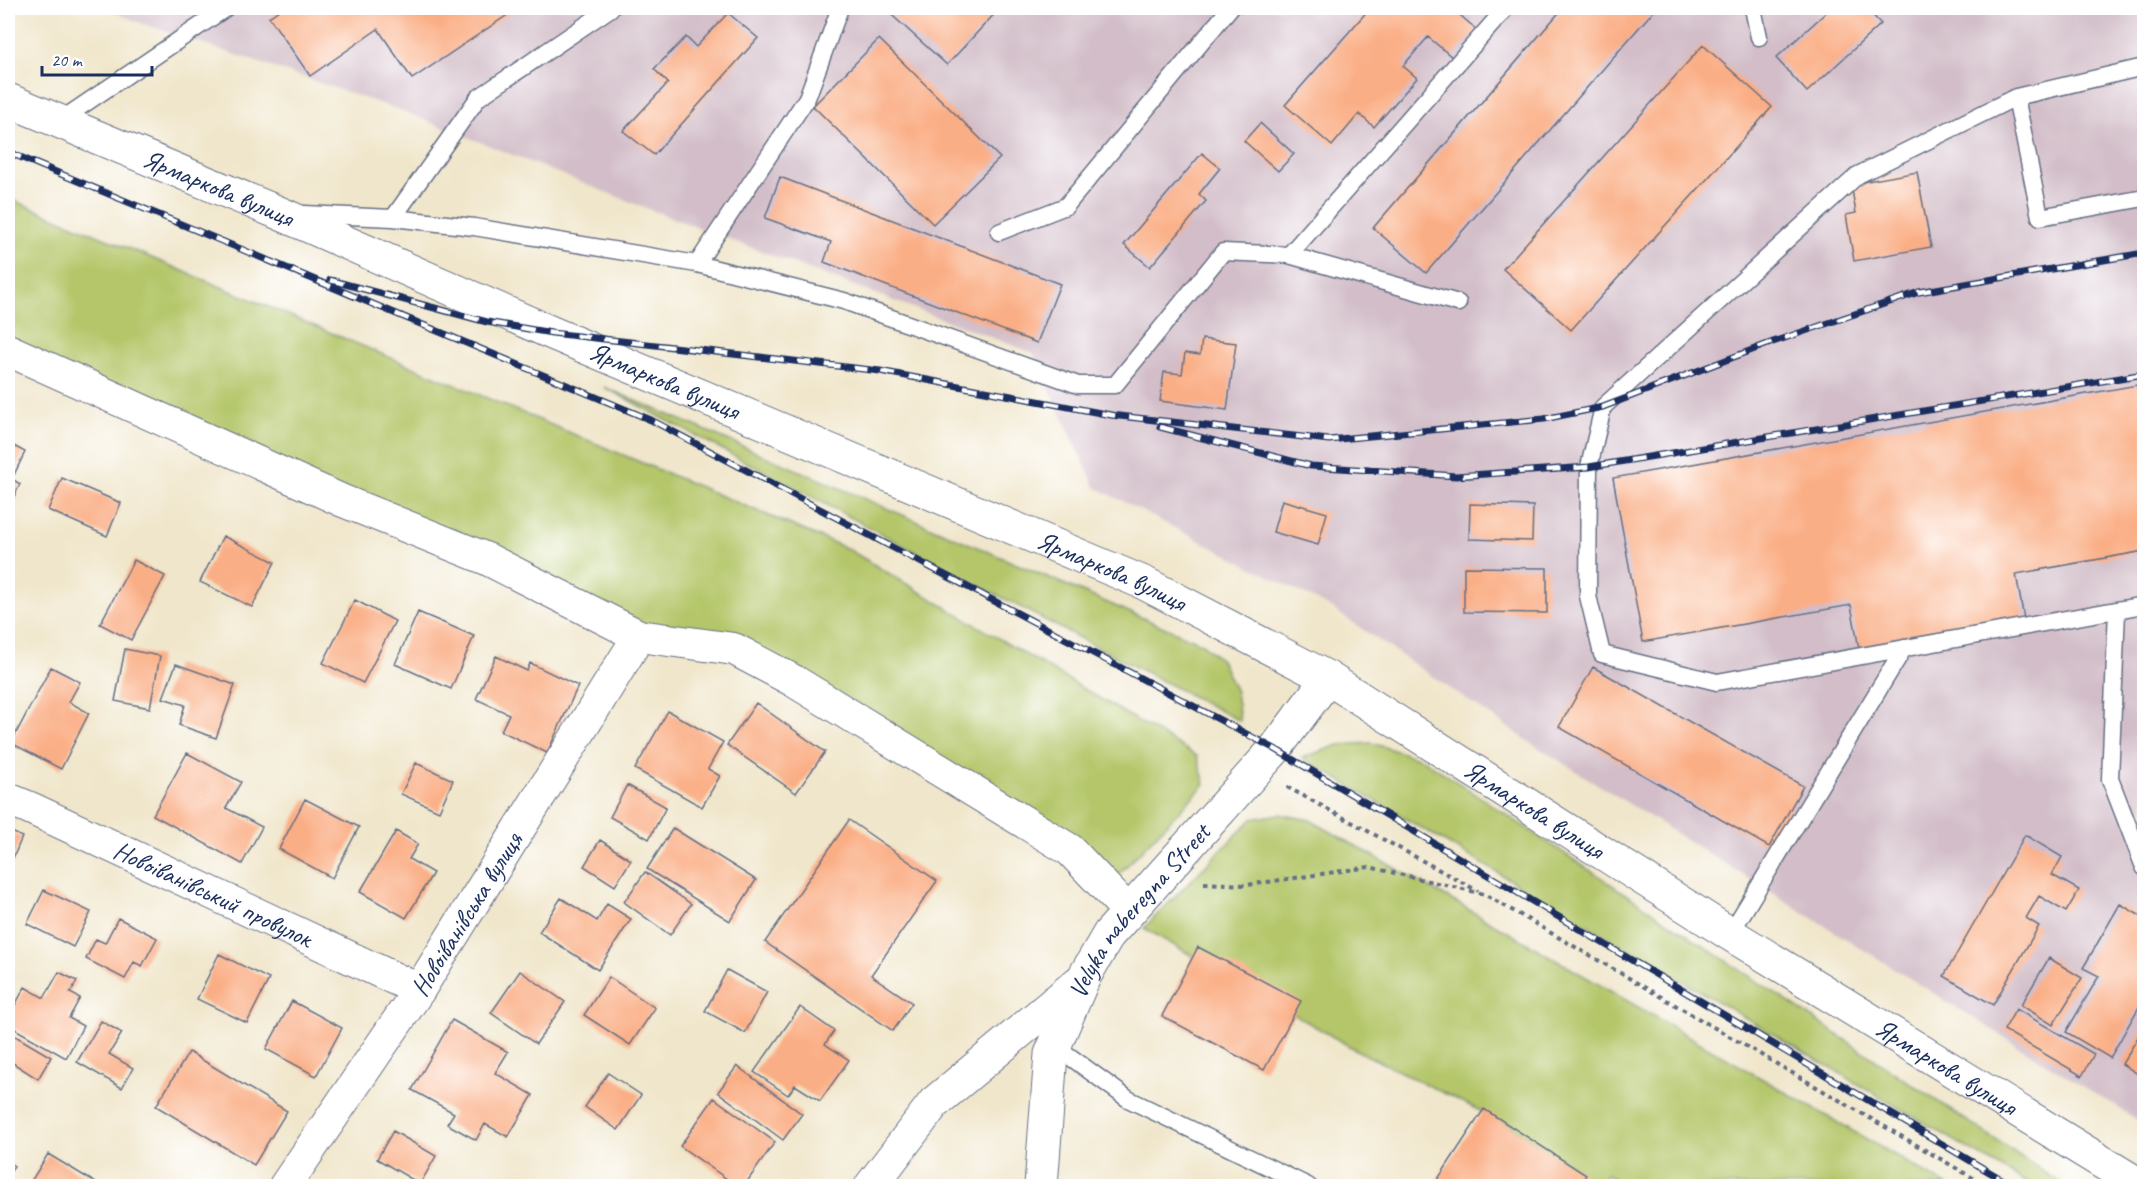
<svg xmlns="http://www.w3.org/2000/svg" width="2152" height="1194" font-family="Caveat,sans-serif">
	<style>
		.built { fill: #f7cfd4 }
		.industrial { fill: #d2bdc8 }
		.green { fill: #b4c669; stroke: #687a64; stroke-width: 1.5 }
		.building { fill: #faae85 }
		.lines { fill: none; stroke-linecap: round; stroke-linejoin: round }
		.lane-casing { stroke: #666f84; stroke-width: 19 }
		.street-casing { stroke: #666f84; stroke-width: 34 }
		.secondary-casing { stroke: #666f84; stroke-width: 35 }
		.path { stroke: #666f84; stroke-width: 4; stroke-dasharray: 4.5 4.5; stroke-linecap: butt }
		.lane { stroke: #fff; stroke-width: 16 }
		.street { stroke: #fff; stroke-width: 32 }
		.secondary { stroke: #fff; stroke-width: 33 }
		.rail-casing { stroke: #1b2f5e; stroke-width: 7 }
		.rail { stroke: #fff; stroke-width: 4.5; stroke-dasharray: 14; stroke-linecap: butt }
		.labels { text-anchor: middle; stroke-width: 6; stroke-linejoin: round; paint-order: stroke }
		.street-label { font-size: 26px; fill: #1b2f5e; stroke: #fff }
	</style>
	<rect width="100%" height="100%" fill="#fff"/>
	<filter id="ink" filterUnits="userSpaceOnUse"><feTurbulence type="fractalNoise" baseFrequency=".0167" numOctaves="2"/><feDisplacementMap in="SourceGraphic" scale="12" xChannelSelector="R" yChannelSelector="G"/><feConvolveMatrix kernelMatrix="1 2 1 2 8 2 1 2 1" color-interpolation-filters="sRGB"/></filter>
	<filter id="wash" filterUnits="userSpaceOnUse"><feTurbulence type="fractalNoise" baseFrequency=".008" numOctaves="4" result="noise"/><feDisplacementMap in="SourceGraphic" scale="24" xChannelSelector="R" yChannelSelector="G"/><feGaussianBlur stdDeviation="1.35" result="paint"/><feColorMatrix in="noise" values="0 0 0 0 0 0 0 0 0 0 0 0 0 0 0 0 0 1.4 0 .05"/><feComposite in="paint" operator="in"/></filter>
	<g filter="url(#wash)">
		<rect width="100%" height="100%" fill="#f0e6cb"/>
		<path class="built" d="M1606,1174L1625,1186H1597Z"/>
		<path class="industrial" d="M107,8H2144V1124L1531,743L1331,608L1095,487L1033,353L638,205L397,109L135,21Z"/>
		<path class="green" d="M8,198L846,548L1197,756L1205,784L1115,878L741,644L639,630L8,343Z
			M604,387L1201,643L1221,660L1236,692L1240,721L1039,617Z
			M1372,743L1424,760L2065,1186H2032L1302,758L1339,745Z
			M1279,814L1310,820L1508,932L1948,1186H1625L1606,1174L1598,1185L1507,1124L1356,1050L1144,928L1252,819Z"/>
		<g id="blocks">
			<path class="building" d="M282,8H518L412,79L378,29L310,76L269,17Z
				M884,8H1000L947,65Z
				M1370,8H1455L1453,9L1477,30L1452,57L1428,37L1403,66L1417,78L1374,127L1359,114L1332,146L1285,105Z
				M1563,8H1656L1426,273L1373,228Z
				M1831,8H1866L1881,24L1807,92L1776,58Z
				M728,13L758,38L654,155L623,131L668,83L654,69L686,37L696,47Z
				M879,39L1000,158L933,224L813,106Z
				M1703,45L1772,107L1571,330L1503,269Z
				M1260,123L1294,154L1278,171L1244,141Z
				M1202,153L1220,168L1199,194L1206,201L1150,267L1124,245Z
				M1917,172L1931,247L1854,261L1846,215L1856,213L1851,184Z
				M780,177L1060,284L1037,343L824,262L831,242L765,218Z
				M1202,339L1236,343L1227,410L1160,401L1164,372L1182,374L1185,353L1200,355Z
				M2137,385L2144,428V551L2016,574L2024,619L1859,649L1851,605L1643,642L1613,478Z
				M8,443L25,452L12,479L20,484L12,501L8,499Z
				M62,478L121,503L107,536L48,510Z
				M1282,500L1327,513L1318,545L1273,532Z
				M1470,504L1533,506L1532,541L1469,539Z
				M223,536L275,562L252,607L200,582Z
				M134,560L165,576L131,640L100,624Z
				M1464,567L1547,568V613L1464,612Z
				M355,600L395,621L363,683L323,663Z
				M418,612L474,636L451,689L395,664Z
				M125,649L160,656L150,708L115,701Z
				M496,656L527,671L530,663L578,686L547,753L501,731L509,714L476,699Z
				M176,664L235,685L216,738L179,725L185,705L163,698Z
				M51,667L80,682L69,702L89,713L61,769L11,743Z
				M1593,667L1803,786L1769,847L1559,727Z
				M756,703L825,752L796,793L727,745Z
				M668,711L723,742L708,769L720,776L702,807L635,769Z
				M187,753L241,782L226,808L262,827L242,864L153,815Z
				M416,763L453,780L439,811L401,794Z
				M627,785L666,807L649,839L610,817Z
				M305,799L359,827L332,878L279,849Z
				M849,820L937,881L871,975L912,1003L893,1031L765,942Z
				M673,828L756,880L730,921L647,869Z
				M8,830L22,837L8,870Z
				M396,831L418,844L409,859L433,873L406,918L360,892Z
				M2025,835L2062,857L2052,875L2079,890L2066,912L2039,896L2026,918L2039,926L1993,1005L1944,976Z
				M600,840L631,860L615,886L584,866Z
				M645,872L691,904L670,935L624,902Z
				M44,890L91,912L73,947L27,924Z
				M561,898L597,921L607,904L631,919L598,970L539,932Z
				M2120,904L2144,918V998L2110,1058L2066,1032L2099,976L2083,968Z
				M118,918L157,938L142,966L134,962L125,979L86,959L96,939L105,943Z
				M1198,947L1301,1001L1264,1070L1162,1016Z
				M219,954L269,979L247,1023L197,999Z
				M2049,958L2082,978L2053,1025L2021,1005Z
				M727,970L767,992L745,1033L705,1011Z
				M520,971L565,1002L536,1044L491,1013Z
				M59,972L77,981L70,993L80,998L69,1018L83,1026L66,1058L8,1025V1018L25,987L44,998Z
				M609,977L655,1008L630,1045L584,1015Z
				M292,1001L342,1028L316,1076L266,1049Z
				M800,1007L834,1031L825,1044L849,1060L820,1101L795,1085L788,1095L754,1072Z
				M2016,1009L2094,1054L2082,1076L2004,1030Z
				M452,1020L508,1052L495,1073L533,1095L508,1137L485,1124L476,1140L447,1124L454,1113L412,1090Z
				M101,1021L122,1033L109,1054L133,1068L122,1088L77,1062Z
				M2144,1027V1078L2122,1064Z
				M12,1034L51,1057L38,1079L8,1060V1042Z
				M189,1052L287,1111L254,1165L156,1106Z
				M737,1066L802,1114L783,1140L718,1092Z
				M608,1073L641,1095L618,1130L585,1107Z
				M714,1098L775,1142L744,1186H737L680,1146Z
				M1484,1109L1586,1175L1579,1186H1444L1436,1182Z
				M393,1131L436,1156L420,1184L377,1159Z
				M48,1154L101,1186H28Z
				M8,1162L14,1166L8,1176Z"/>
		</g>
	</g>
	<g filter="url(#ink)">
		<use href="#blocks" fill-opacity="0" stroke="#666f84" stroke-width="1.5"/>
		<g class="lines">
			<defs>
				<path id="lane" d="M1753,8L1759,37
					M2144,67L2016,97L1858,175L1603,407L1589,467L1588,596L1602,654L1717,682L2144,605
					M2016,97L2040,217L2144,198
					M58,122L226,8
					M304,214L393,218L474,227L697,264L844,301L1078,385H1115L1223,252L1289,255L1458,303
					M393,218L478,98L611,8
					M999,232L1066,206L1230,8
					M1289,255L1506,8
					M697,264L807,98L840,8
					M2117,610L2110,779L2144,867
					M1730,934L1904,648
					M1054,1045L1128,1099L1308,1186"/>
				<g id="street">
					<path d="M8,350L343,501L487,559L639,636L734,649L794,681L1070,850L1129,912"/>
					<path id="s1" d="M8,799L30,808L419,990"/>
					<path id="s2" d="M285,1186L419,990L639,636"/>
				</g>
				<g id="secondary">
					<path id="s3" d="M8,100L279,213L552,333L1144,583L1328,678L1730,934L2141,1186"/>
					<path d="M871,1186L934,1103L1078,983"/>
					<path id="s4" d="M1041,1186L1051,1054L1084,977L1109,934L1275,749L1328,678"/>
				</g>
			</defs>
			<use href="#lane" class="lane-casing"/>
			<use href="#street" class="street-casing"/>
			<use href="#secondary" class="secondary-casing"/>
			<path class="path" d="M1287,787L1478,891
				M1204,883L1247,885L1369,867L1484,894L1987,1186"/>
			<use href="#lane" class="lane"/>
			<use href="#street" class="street"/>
			<use href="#secondary" class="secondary"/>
			<defs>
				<path id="rail" d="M8,152L651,420L1275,749L2013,1186
					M330,280L487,322L552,333L880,371L1111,415L1329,440L1544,419L1603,407L1773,342L1919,292L2144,253
					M1160,427L1311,466L1456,476L1589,467L2144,374"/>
			</defs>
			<use href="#rail" class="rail-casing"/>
			<use href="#rail" class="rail"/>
		</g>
	</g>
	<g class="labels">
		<g class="street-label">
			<text dy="9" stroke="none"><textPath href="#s3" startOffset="228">Ярмаркова вулиця</textPath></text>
			<text dy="9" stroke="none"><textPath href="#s3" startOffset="714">Ярмаркова вулиця</textPath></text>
			<text dy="9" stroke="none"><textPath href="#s3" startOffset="1200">Ярмаркова вулиця</textPath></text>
			<text dy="9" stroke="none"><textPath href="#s3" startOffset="1686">Ярмаркова вулиця</textPath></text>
			<text dy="9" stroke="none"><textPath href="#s1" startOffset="226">Новоіванівський провулок</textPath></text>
			<text dy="9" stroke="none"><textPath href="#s2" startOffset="327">Новоіванівська вулиця</textPath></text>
			<text dy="9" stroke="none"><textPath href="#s4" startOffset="302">Velyka naberegna Street</textPath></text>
			<text dy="9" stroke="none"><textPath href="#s3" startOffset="2172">Ярмаркова вулиця</textPath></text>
		</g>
	</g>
	<rect width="2152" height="1194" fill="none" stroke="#fff" stroke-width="30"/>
	<path d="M42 66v9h110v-9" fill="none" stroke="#1b2f5e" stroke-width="3"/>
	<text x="51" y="66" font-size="18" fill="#1b2f5e" stroke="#ffffff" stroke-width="4.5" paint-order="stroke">20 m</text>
</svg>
